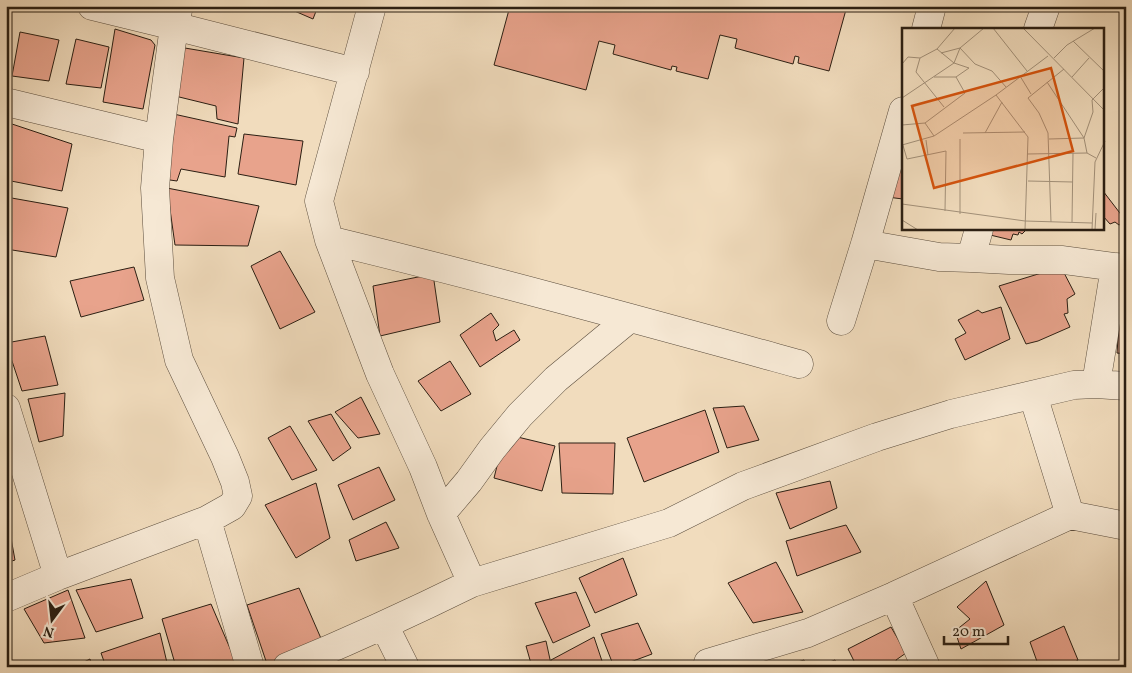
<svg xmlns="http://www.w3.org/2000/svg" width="1132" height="673" font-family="Vollkorn,serif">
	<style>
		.building { fill: #e8a38c; stroke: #2b1f13 }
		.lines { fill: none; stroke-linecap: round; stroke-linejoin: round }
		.minor-casing { stroke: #5c4e3e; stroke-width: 29 }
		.minor { stroke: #f6e8d4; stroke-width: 28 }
		.inset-road { fill: none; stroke: #a29079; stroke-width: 1 }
		.view { fill: #d5530d; fill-opacity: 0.15; stroke: #d5530d; stroke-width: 2.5 }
		.inset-edge { fill: none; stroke: #2b1f13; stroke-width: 2.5 }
	</style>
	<rect width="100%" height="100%" fill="#f1dcbd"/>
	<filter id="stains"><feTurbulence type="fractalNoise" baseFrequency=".004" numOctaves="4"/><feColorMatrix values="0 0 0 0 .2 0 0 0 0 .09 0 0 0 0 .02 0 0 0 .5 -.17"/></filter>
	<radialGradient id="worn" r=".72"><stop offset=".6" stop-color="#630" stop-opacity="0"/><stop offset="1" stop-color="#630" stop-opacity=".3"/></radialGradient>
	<path class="building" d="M283,6H318L313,19Z
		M510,6H847L829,71L798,63L799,57L795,56L793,64L735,48L737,39L720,35L708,79L676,71L677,67L672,66L671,70L613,54L615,45L599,41L586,90L494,65Z
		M115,29L151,40L155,45L143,109L103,102Z
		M20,32L59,40L49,81L12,76Z
		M76,39L109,47L101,88L66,84Z
		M179,47L244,58L238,124L217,119L216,106L171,95Z
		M169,113L237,128L235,137L229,136L225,177L181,169L177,181L163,179Z
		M6,122L72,144L62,191L6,180Z
		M244,134L303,141L296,185L238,174Z
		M903,146V199L887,197Z
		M167,188L259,206L248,246L175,245Z
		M1103,191L1126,221V222L1119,225L1115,222L1110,224L1103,216Z
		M6,197L68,208L56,257L6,249Z
		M987,229H1032L1026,230L1022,234L1019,232L1018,235L1013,234L1011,240L986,234Z
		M280,251L315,312L280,329L251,266Z
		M134,267L144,300L81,317L70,281Z
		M1061,267L1075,294L1067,299L1068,313L1064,314L1070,327L1038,341L1026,344L999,286Z
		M433,274L440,322L380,336L373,286Z
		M1001,307L1010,339L965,360L955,339L966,333L958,320L978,310L982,313Z
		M1120,311H1126V354L1117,353Z
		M491,313L499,325L493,331L496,341L514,330L520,340L480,367L460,335Z
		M45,336L58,385L22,391L6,343Z
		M450,361L471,394L441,411L418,381Z
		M65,393L63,436L39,442L28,399Z
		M361,397L380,434L358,438L335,412Z
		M744,406L759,440L727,448L713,408Z
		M705,410L719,452L644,482L627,438Z
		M331,414L351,448L333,461L308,421Z
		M290,426L317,470L292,480L268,438Z
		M505,434L555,446L542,491L494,478Z
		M559,443H615L613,494L562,493Z
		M379,467L395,500L353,520L338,485Z
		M830,481L837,508L790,529L776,493Z
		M316,483L330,538L296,558L265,505Z
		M6,511L15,560L6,563Z
		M386,522L399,548L356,561L349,540Z
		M846,525L861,552L797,576L786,541Z
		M623,558L637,595L595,613L579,578Z
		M776,562L803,612L753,623L728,583Z
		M131,579L143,618L96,632L76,590Z
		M986,581L1004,625L961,649L955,631L970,619L957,607Z
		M299,588L323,643L267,664L247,605Z
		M68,590L85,638L44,643L24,609Z
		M576,592L590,626L553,643L535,603Z
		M211,604L238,667H176L162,619Z
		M638,623L652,654L617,667H614L601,634Z
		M1064,626L1078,660L1068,667H1039L1030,642Z
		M891,627L906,653L896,660L897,667H857L848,649Z
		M160,633L168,667H106L101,653Z
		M594,637L604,667H554L551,660Z
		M546,641L551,664L543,667H532L526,646Z
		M90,659L92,667H74Z
		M804,660L807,667H788V665Z
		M835,660L839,667H823L822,665Z"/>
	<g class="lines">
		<defs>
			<path id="minor" d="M92,6L174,26L355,72
				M372,6L319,201L329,240L380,374L423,467L441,514L472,583L669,523L743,486L877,437L951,414L1074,385L1096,384L1126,386
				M926,29L932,6
				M1038,29L1046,6
				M6,102L159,139
				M979,229L971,258L1009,260H1063L1115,267L1126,268
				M329,240C486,278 642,321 799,364
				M865,244L939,257L971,258
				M841,321L865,244L903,111
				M1096,384L1115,267
				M1033,395L1070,515
				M6,408L58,576
				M441,514L469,481L492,449L520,415L556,379L630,318
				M207,520L250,667
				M894,596L926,667
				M6,598L58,576L207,520L232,506L238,496L235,482L225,457L179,360L160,278L155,188L159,139L174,26L179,6
				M384,625L405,667
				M287,667C350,641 411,613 472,583
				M707,667L708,663L808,633L894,596L1070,515L1126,526"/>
		</defs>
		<use href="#minor" class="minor-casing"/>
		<use href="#minor" class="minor"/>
	</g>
	<g transform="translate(902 28)">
		<rect width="202" height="202" fill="#f1dcbd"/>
		<path class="inset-road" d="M91,0L125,43M121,0L203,83M171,13L203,44M58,20L73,36L90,43L104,59M35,21L52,35L67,40M39,25L58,20M18,30L14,44L42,79M152,30L165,17L193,0M0,36L6,29L18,30L35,21L53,0M118,48L129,66M32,49H54M170,49L187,30M145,54L182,110M94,67L146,28M0,70L52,35L58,20L82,0M23,95L32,108M0,97L23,95L63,65L54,49L67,40M61,105L123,104M83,105L100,74M58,111V186M147,111L182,110M24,112L26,127M0,114L5,131L44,123L43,183M0,117L32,108L94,67L126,109L123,202M185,125L182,110L191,84L190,72L203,59M125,126L185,125L194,130M126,153L171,154M0,176L123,193L190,195M0,192L16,202M149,194L146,105L137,85L126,70L162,41M170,194L171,125M190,202L193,134L203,113M193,202L194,185"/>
		<path class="view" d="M149,40L171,123L32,160L10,78Z"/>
		<rect width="202" height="202" class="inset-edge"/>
	</g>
	<rect width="1132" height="673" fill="none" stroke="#f1dcbd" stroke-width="25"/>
	<rect x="8" y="8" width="1117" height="658" fill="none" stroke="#2b1f13" stroke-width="2.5"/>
	<rect x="12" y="12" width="1107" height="648" fill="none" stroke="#2b1f13"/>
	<g transform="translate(52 620) rotate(195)" stroke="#f6e8d4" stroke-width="4" paint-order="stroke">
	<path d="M0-4L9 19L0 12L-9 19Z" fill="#2b1f13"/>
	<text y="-8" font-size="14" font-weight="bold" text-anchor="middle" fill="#2b1f13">N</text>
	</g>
	<path d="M944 636v8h64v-8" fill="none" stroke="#2b1f13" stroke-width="2.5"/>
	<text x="952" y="636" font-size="15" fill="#2b1f13" stroke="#f6e8d4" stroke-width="4" paint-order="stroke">20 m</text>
	<rect width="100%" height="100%" filter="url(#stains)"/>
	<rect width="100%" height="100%" fill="url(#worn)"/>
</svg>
